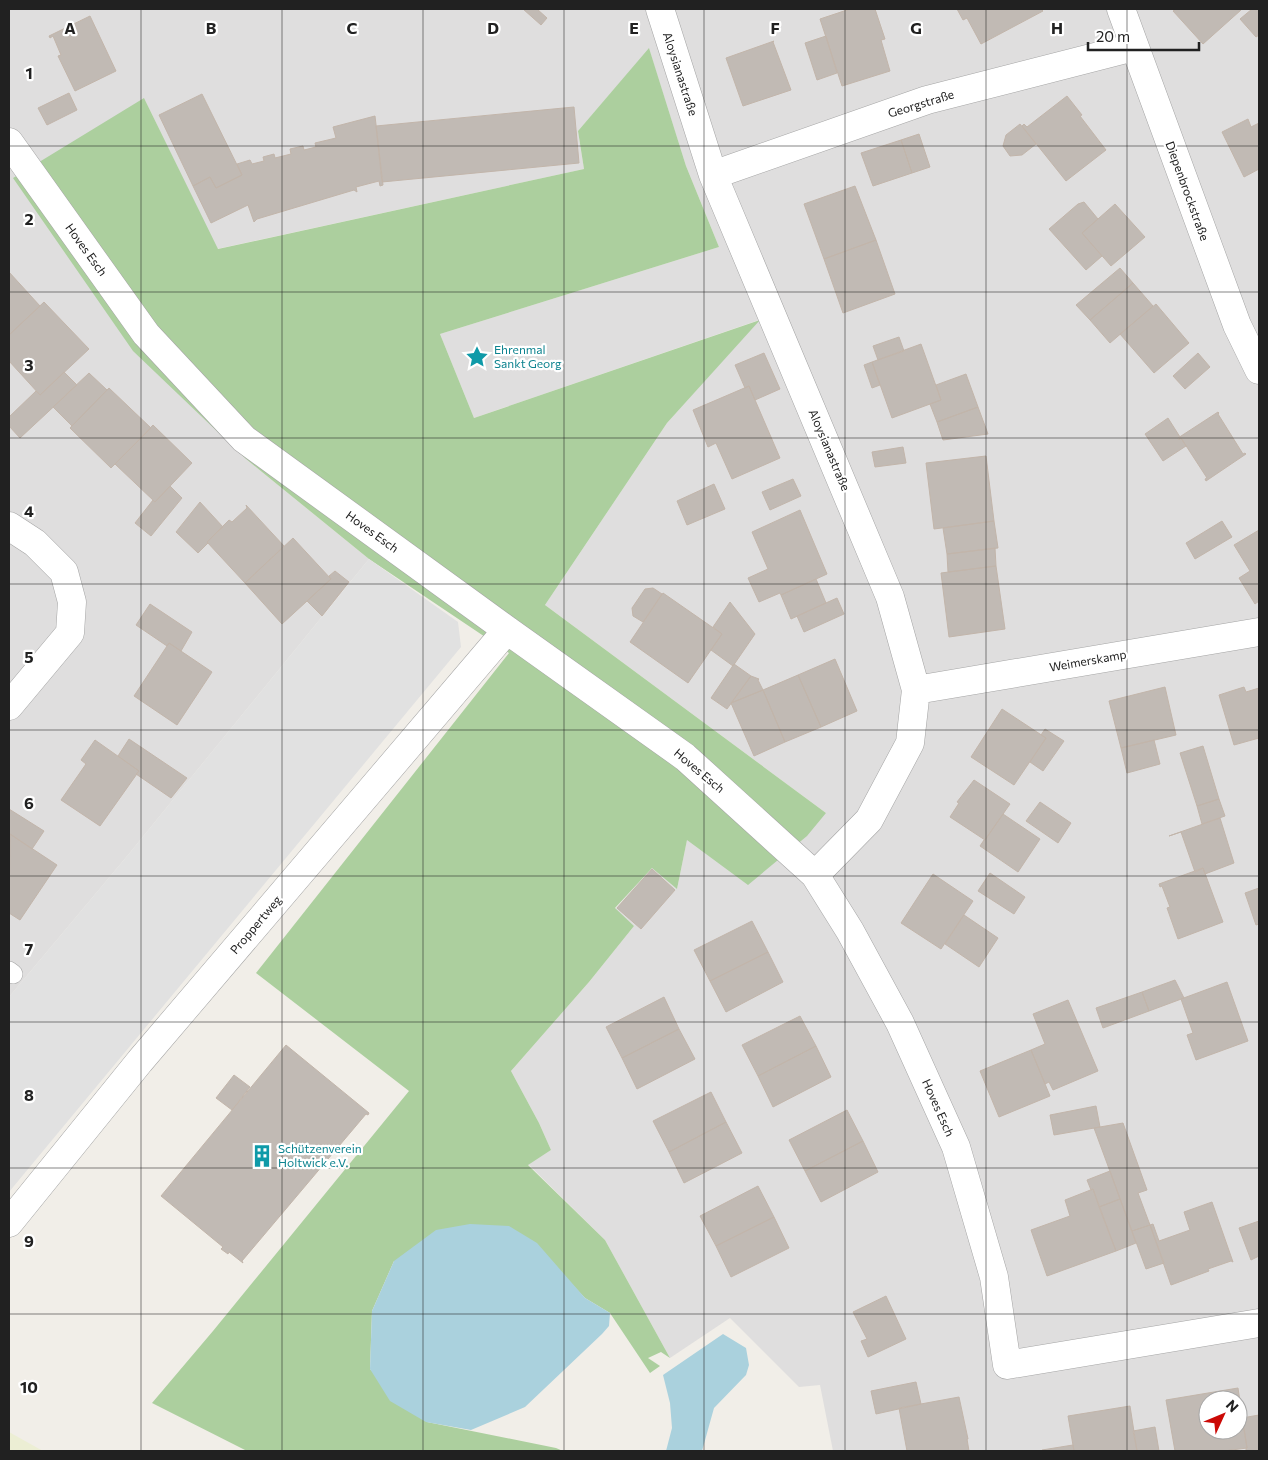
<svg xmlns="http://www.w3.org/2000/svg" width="1268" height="1460" font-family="Commissioner,sans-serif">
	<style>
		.residential { fill: #dfdede; fill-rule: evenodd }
		.farmland { fill: #eceed4 }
		.forest { fill: #accf9e }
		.parking { fill: #e1e1e1 }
		.water { fill: #aad1dd }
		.building { fill: #c1bab4; stroke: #c2b5aa; fill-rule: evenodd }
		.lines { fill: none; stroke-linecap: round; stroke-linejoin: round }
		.service-casing { stroke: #a5a5a5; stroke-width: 20 }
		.minor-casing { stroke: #a5a5a5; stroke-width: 29 }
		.service { stroke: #fff; stroke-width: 19 }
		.minor { stroke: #fff; stroke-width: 28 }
		.grid { fill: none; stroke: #212121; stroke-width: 1; stroke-opacity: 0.55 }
		.labels { text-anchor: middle; stroke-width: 4.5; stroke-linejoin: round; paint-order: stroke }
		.street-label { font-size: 12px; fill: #212121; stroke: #fff }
		.culture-label { font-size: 12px; fill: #0d838f; stroke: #fff; text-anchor: start }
		.grid-label { font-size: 16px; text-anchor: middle; font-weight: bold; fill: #212121; stroke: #fff; stroke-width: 4.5; stroke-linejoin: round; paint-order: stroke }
	</style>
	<rect width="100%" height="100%" fill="#f1eee8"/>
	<path class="residential" d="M9,9H1259V1451H833L820,1385L799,1387L730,1318L670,1358L605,1240L528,1164L551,1150L539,1123L511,1071L589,982L634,926L615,909L652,867L677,889L687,840L826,813L545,605L667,423L759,320L474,418L440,334L719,247L686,166L649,49L578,131L584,169L217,249L144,98L246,459L369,559L128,855L9,997ZM1208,1400H1238V1430H1208Z"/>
	<path class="farmland" d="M9,1432L43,1451H9Z"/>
	<path class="forest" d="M649,48L686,166L719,247L440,334L474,418L760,320L667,423L545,605L826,813L807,836L748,885L687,840L677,889L652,868L615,908L634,926L589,982L511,1071L539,1123L551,1150L528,1165L605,1240L670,1358L661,1352L648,1358L660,1366L650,1373L610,1313L585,1298L568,1280L394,1261L372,1311L370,1369L427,1422L556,1448L563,1451H247L152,1403L213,1331L409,1091L256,973L509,653L369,559L246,459L133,351L13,178L144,98L218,249L584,169L578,131Z"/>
	<path class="parking" d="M369,559L458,622L461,647L9,1192V997L128,855Z"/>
	<path class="water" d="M470,1224L509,1226L537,1243L585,1298L610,1313L609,1326L602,1334L525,1407L471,1430L426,1422L390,1401L370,1369L372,1311L394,1261L436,1230Z
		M723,1334L746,1348L749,1365L746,1375L714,1408L702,1451H666L672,1428L670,1403L663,1375Z"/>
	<path class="building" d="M523,9H537L547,18L541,25Z
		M850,9H875L885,39L881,40L890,71L842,86L820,19Z
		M957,9H1041L1043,11L981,44L967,18L963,20Z
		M1176,9H1240L1241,10L1203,44L1173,11Z
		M1252,9H1259V35L1256,37L1240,19Z
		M90,16L116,71L75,91L58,56L61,55L53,36L50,38L49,36Z
		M826,36L837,73L817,80L805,43Z
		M774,41L773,42L791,90L743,106L726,58Z
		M69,93L77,110L47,125L38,108Z
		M202,94L242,175L216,188L210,177L193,186L159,115Z
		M1067,96L1082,115L1080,116L1106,150L1066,181L1022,126L1024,124L1027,127Z
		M574,107L579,163L382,182L376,126Z
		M375,116L383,185L380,186L379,181L356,187L357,192L354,190L257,219L254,222L248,205L211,223L193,186L210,177L216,188L242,175L237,164L250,160L252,164L264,161L263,157L274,154L275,158L291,154L290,149L303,146L304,150L316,147L315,143L336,138L333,127Z
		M1248,119L1251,127L1259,123V169L1244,177L1222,132Z
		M1020,124L1036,144L1022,155L1010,156L1003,146L1006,135Z
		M919,134L930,167L912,173L901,140Z
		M901,140L912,173L873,186L861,153Z
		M855,186L876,240L824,259L804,204Z
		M1084,202L1098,219L1082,233L1102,256L1086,270L1049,229L1078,204Z
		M1115,204L1145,237L1111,266L1082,233Z
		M876,240L895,294L843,313L824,259Z
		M1120,268L1133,283L1090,320L1076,305Z
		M9,272L40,306L9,335Z
		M1133,283L1153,306L1110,343L1090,320Z
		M44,302L89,349L40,395L9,361V335Z
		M1156,304L1189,343L1154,373L1120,334Z
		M899,337L904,351L878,360L873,346Z
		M921,344L941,400L892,418L872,362Z
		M764,353L780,389L755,400L749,386L745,388L735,365Z
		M1198,353L1210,367L1185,389L1173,376Z
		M872,362L880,385L872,388L864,365Z
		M64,372L77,385L20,438L9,426V417L36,391L40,395Z
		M89,373L107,390L72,426L53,407Z
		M966,374L978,407L937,422L930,404L941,400L936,385Z
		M749,386L780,458L732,479L716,443L708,447L693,410Z
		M109,388L151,428L111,468L70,428Z
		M978,407L988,434L943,440L937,422Z
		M1218,412L1219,413L1218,414L1243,454L1245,453L1246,454L1206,481L1205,479L1207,478L1181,438L1179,440L1178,438Z
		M1168,418L1180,437L1179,440L1181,438L1186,446L1163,461L1145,434Z
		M153,425L192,463L155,502L115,464Z
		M903,447L906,463L875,467L872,452Z
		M986,456L994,521L934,529L926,463Z
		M793,479L801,496L770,510L762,492Z
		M714,484L725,509L687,525L677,501Z
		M170,486L182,498L151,536L135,523L153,500L155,502Z
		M200,502L223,527L207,542L208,543L198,553L176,532Z
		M246,505L284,546L245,583L207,542L229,520L232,522L247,508Z
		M800,510L827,574L781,595L780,593L759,602L748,578L768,569L752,532Z
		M994,521L998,548L947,554L943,528Z
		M1222,521L1232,537L1195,559L1186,543Z
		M1259,530V601L1255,604L1239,578L1250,571L1234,545Z
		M293,538L331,579L282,624L245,583Z
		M995,548L996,566L948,572L947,554Z
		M996,566L1005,629L949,637L941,573Z
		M335,571L349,582L322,616L307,601L331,579L329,576Z
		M816,579L826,603L791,619L781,595Z
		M653,588L662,594L643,622L633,616L632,608L645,589Z
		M663,593L722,634L688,683L630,642Z
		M837,598L844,614L804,632L797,616Z
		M730,602L755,634L733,666L711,650L722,634L713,627Z
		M150,604L192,632L181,651L169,643L167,646L136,625Z
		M169,643L212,672L177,725L134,696Z
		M835,659L857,711L821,727L798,675Z
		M734,664L751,676L727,709L711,698Z
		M798,675L821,727L785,742L763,690Z
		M751,676L759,679L758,680L763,690L731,703Z
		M1165,687L1176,735L1121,748L1109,701Z
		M1244,687L1246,692L1259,688V738L1234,745L1219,695Z
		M763,690L785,742L754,756L731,703Z
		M1002,709L1046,738L1014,785L971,757Z
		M1045,729L1064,741L1043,771L1030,762L1046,738L1041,735Z
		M129,739L187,778L171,798L136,774L139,771L118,756Z
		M95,740L139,771L100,826L61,800L86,764L81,760Z
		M1154,740L1160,764L1127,773L1121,748Z
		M1203,746L1219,799L1197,806L1180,753Z
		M974,780L1010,804L985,840L950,817L959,803L957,802Z
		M1219,799L1225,816L1202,824L1197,806Z
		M1040,802L1071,823L1058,843L1026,821Z
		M9,809L44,831L32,849L10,834L9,836Z
		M1003,814L1040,839L1018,872L980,846L984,840H985Z
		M1220,818L1234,863L1205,874L1203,868L1195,872L1181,832L1169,836Z
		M10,834L57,865L20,920L9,913Z
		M1203,868L1223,922L1178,939L1167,908L1170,907L1162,886L1160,887L1159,884Z
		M652,869L675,890L641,929L617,908Z
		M990,873L1025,897L1014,914L978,891Z
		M933,874L973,901L941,949L901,923Z
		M1259,888V924L1256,925L1245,893Z
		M964,915L998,938L979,967L945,944Z
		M752,921L768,952L710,981L694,950Z
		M768,952L783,982L726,1012L710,981Z
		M1175,980L1184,998L1149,1011L1142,992Z
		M1227,982L1248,1041L1196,1060L1187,1035L1193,1033L1181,999Z
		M1142,992L1149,1011L1103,1028L1096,1008Z
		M664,997L679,1029L622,1058L606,1027Z
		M1068,1000L1098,1071L1053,1090L1049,1082L1045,1084L1031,1050L1045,1044L1033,1014Z
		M800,1016L816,1046L758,1076L742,1045Z
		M679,1029L695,1059L637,1089L622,1058Z
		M286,1045L369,1113L368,1115L366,1114L242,1261L243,1263L229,1252L228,1254L221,1249L223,1247L161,1196Z
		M816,1046L831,1077L773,1107L758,1076Z
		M1031,1050L1050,1096L999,1117L980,1071Z
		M234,1075L250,1087L232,1110L216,1098Z
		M711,1092L726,1122L669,1152L653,1121Z
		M1096,1106L1100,1127L1054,1135L1050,1115Z
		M847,1110L863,1141L805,1171L789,1140Z
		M726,1122L742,1153L684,1183L669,1152Z
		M1123,1123L1147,1190L1138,1193L1150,1225L1132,1231L1094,1128Z
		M863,1141L878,1172L821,1202L805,1171Z
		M1110,1171L1120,1199L1099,1207L1093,1189L1091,1190L1087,1180Z
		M758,1186L774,1217L716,1246L700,1216Z
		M1093,1189L1116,1251L1047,1276L1031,1230L1070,1216L1065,1200Z
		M1120,1199L1136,1243L1116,1251L1099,1207Z
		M1212,1202L1233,1262L1231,1261L1208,1269L1209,1271L1171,1285L1150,1225L1153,1224L1159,1241L1190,1230L1184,1212Z
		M774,1217L789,1248L731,1277L716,1246Z
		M1259,1221V1256L1251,1260L1239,1228Z
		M1150,1225L1164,1263L1146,1269L1132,1231Z
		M886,1296L906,1339L868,1357L861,1341L867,1339L853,1312Z
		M916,1382L921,1404L876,1414L871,1391Z
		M1238,1388L1247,1448L1224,1451H1175L1166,1400ZM1208,1400H1238V1430H1208Z
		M959,1397L968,1439H967L969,1451H907L899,1408Z
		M1130,1406L1137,1451H1074L1068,1416Z
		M1259,1415V1451H1246V1448H1247L1242,1418Z
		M1155,1427L1159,1451H1137L1133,1431Z
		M1073,1445L1074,1451H1042V1450Z"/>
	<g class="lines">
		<defs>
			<path id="service" d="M9,971L13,974"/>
			<path id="minor" d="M660,9L713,175L890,597L916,690L910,743L869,820L815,875
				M1121,9L1237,325L1259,370
				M9,142L146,334L244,439L507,630L685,757L815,875L850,931L900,1023L956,1147L994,1277L1007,1365L1259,1323
				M713,175L927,100L1134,47
				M9,526L35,543L64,572L72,602L70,633L9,706
				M916,690L1259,632
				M9,1223L140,1061L507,630"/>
		</defs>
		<use href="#service" class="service-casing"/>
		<use href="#minor" class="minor-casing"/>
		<use href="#service" class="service"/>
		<use href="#minor" class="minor"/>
	</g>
	<path class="grid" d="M141,9V1451M282,9V1451M423,9V1451M564,9V1451M704,9V1451M845,9V1451M986,9V1451M1127,9V1451M9,146H1259M9,292H1259M9,438H1259M9,584H1259M9,730H1259M9,876H1259M9,1022H1259M9,1168H1259M9,1314H1259"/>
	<defs>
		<symbol id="sight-bare" viewBox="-9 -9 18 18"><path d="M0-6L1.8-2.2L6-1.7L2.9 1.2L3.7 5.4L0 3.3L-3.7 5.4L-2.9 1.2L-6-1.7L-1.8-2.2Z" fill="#0f9aa8" stroke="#fff" stroke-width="2.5" paint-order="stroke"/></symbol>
		<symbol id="building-bare" viewBox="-9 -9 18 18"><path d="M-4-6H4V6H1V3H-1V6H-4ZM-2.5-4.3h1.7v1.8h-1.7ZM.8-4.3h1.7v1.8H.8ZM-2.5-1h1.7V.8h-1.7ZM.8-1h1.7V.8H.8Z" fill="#0f9aa8" stroke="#fff" stroke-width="2.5" paint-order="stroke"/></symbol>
	</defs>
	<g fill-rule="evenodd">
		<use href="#sight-bare" x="461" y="341" width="32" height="32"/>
		<use href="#building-bare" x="246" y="1140" width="32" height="32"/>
	</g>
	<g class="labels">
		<g class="street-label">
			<text transform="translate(680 74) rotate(72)" y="4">Aloysianastraße</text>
			<text transform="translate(921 104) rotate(-17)" y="4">Georgstraße</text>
			<text transform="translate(1187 191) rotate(70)" y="4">Diepenbrockstraße</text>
			<text transform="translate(86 250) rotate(54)" y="4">Hoves Esch</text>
			<text transform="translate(829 450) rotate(67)" y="4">Aloysianastraße</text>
			<text transform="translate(372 532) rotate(36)" y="4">Hoves Esch</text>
			<text transform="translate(1088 661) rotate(-10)" y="4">Weimerskamp</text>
			<text transform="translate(699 771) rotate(40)" y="4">Hoves Esch</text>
			<text transform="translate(256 925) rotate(-50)" y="4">Proppertweg</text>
			<text transform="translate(938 1108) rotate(66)" y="4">Hoves Esch</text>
		</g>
		<g class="culture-label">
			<text x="494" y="354">Ehrenmal<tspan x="494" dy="14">Sankt Georg</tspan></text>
			<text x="278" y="1153">Schützenverein<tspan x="278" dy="14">Holtwick e.V.</tspan></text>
		</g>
	</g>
	<g class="grid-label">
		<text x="70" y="34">A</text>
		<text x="211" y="34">B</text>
		<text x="352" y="34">C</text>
		<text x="493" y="34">D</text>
		<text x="634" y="34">E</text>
		<text x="775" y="34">F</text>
		<text x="916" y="34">G</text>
		<text x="1057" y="34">H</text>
		<text x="29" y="79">1</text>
		<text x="29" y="225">2</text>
		<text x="29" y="371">3</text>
		<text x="29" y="517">4</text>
		<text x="29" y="663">5</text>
		<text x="29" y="809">6</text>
		<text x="29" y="955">7</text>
		<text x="29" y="1101">8</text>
		<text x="29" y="1247">9</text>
		<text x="29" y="1393">10</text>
	</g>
	<rect width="1268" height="1460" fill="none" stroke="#212121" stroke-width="20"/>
	<g transform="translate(1223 1415) rotate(46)"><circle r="24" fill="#ffffff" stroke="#a6a6a6"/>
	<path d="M0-4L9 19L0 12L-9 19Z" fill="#cb0906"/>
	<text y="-8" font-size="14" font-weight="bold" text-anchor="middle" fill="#212121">N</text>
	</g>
	<path d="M1088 42v8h111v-8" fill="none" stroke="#212121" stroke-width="2.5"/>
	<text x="1096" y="42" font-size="15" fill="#212121" stroke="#ffffff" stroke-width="4" paint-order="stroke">20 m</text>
</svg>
